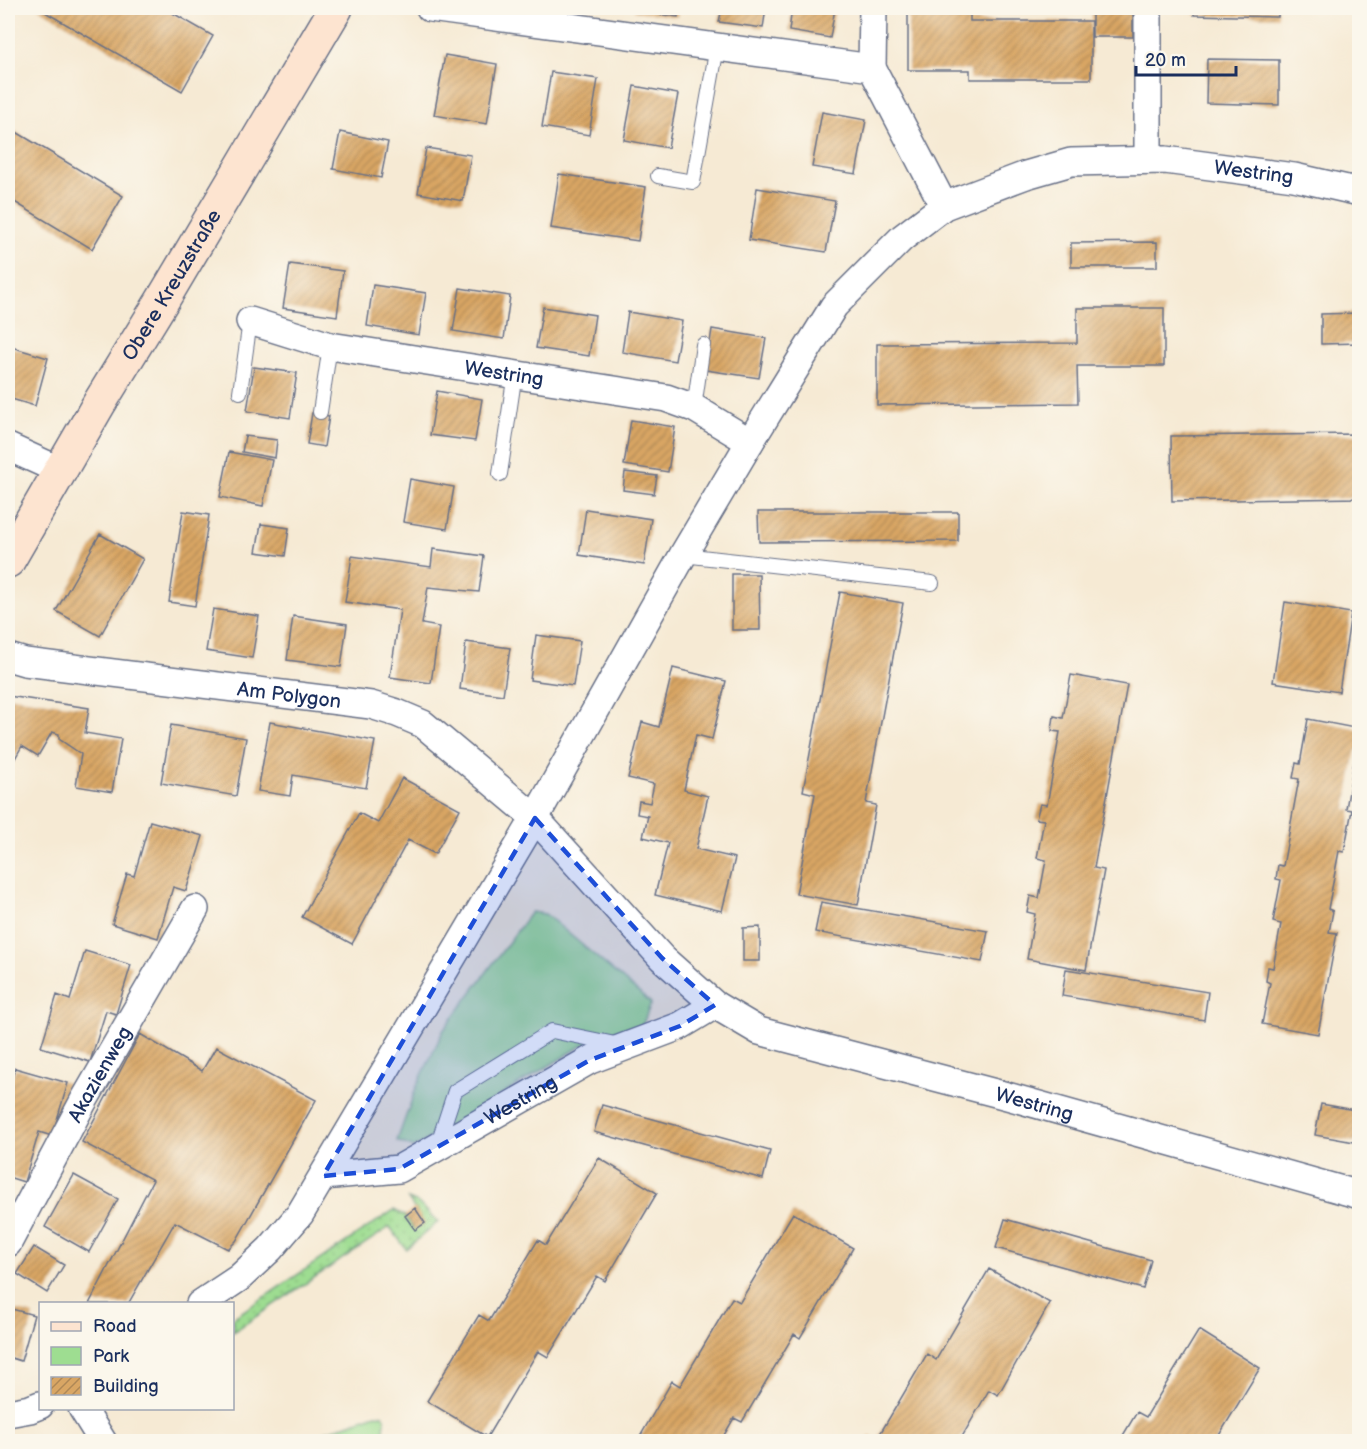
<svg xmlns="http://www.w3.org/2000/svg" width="1367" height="1449" font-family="'Balsamiq Sans',sans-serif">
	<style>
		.grass { fill: url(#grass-dots); stroke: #5c8678; stroke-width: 1.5 }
		.green { fill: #9edd91; stroke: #5c8678; stroke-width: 1.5 }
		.building { fill: url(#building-hatch) }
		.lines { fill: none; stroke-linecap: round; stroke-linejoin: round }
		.lane-casing { stroke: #687087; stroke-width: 16 }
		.street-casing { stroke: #687087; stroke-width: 30 }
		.secondary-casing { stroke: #687087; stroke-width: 36 }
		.lane { stroke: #fff; stroke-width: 14 }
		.street { stroke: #fff; stroke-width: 27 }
		.secondary { stroke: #fde4d0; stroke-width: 33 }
		.marked { fill: #1d4ed8; fill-opacity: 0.2; stroke: #1d4ed8; stroke-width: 4.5; stroke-dasharray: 12 8; stroke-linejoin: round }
		.labels { text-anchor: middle; stroke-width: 4.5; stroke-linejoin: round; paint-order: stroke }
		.street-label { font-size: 20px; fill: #1b2f5e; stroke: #fbf7ec }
	</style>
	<defs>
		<pattern id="grass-dots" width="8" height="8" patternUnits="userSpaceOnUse" patternTransform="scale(1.5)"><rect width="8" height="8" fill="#9edd91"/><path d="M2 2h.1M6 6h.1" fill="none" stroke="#88be7f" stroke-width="1.8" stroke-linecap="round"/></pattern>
		<pattern id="building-hatch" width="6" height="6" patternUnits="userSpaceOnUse" patternTransform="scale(1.5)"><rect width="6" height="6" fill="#d9a664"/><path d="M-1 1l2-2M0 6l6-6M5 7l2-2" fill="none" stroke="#af8856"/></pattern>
	</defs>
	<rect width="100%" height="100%" fill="#fbf7ec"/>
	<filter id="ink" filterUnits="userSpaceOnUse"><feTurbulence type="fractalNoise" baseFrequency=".0167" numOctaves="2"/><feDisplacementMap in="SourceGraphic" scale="12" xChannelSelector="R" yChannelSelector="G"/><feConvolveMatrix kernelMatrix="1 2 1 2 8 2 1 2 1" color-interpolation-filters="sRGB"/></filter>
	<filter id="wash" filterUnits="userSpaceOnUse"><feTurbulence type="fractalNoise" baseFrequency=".008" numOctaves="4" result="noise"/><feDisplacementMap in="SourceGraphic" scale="24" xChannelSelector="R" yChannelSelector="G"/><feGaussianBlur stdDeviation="1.35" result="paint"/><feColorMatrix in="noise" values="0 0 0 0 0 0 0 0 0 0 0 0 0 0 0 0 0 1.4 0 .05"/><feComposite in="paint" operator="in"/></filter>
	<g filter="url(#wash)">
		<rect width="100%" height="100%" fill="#f6ead4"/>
		<path class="grass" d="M408,1199L418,1203L438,1222L406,1249L390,1227L233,1332V1318L394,1210L405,1216L414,1229L424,1223Z"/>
		<path class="green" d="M531,912L545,914L555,922L651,1003L641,1029L583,1045L414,1148L397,1141L416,1088L443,1031Z
			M376,1414L383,1415L385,1420L383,1441H317L319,1436L325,1432Z"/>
		<g id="blocks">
			<path class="building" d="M38,8H164L213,36L182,91Z
				M635,8H679L678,17L634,11Z
				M722,8H766L763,28L719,22Z
				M792,8H835L830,38L789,31Z
				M1092,8H1133V37H1092Z
				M1194,8H1278V17L1194,15Z
				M908,12H970V21H1091V79H970V70H908Z
				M445,55L497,64L487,124L434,115Z
				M1207,59L1279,60V105L1206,103Z
				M551,72L598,79L589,135L542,127Z
				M634,86L678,94L668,148L624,140Z
				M822,112L866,120L856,174L812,167Z
				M8,127L123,196L92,249L8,198Z
				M340,132L388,142L381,178L333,169Z
				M426,148L471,155L463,201L418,193Z
				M559,174L646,187L638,241L551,228Z
				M757,188L835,201L826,252L749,240Z
				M1157,242V267H1071V243Z
				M290,264L343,271L337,316L283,308Z
				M373,285L426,293L419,335L367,326Z
				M460,288L510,296L504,339L453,331Z
				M543,307L595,315L589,356L536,348Z
				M1077,308H1164V366H1077L1078,403L877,405V344L1077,343Z
				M628,312L682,321L675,361L622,352Z
				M1360,313V343L1321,344V314Z
				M712,329L766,338L759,378L706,370Z
				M8,346L48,358L35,406L8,398Z
				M254,367L297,373L290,418L247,411Z
				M437,391L482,399L475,441L430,435Z
				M312,413L329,416L324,447L307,444Z
				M631,420L675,427L668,472L624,465Z
				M1360,434V498L1172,501L1171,436Z
				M245,436L277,440L275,458L242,452Z
				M229,452L272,460L263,506L220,497Z
				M625,472L657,476L654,494L623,490Z
				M410,479L454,487L447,529L403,522Z
				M586,509L651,519L644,565L579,555Z
				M183,511L209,515L195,606L169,602Z
				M758,512H958V541L759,542Z
				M261,524L289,528L285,556L256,552Z
				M100,534L143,559L100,636L56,611Z
				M433,549L484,556L479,592L428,587L422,624L439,627L431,683L390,677L400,610L345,602L352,556L431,567Z
				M732,574H759L760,630H732Z
				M840,592L903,603L866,803L876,805L858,905L796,894L815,794L803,791Z
				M1285,602L1351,613L1339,692L1273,682Z
				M213,609L259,616L252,658L206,651Z
				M293,616L347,624L341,667L287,660Z
				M536,635L580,641L573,686L530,680Z
				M466,642L510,648L503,695L460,689Z
				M673,668L726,681L712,739L696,735L684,790L708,796L696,849L735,858L722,911L655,895L668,843L643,837L648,816L637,814L639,801L650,803L654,784L628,778L642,722L659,727Z
				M1071,675L1127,685L1094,868L1104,870L1086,970L1027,959L1035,914L1027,912L1030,896L1039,898L1046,860L1037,858L1044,820L1036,819L1040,804L1047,805L1060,732L1052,731L1053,723L1054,716L1063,718Z
				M8,696L89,708L85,733L121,739L112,792L76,786L81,754L59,739V734L52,732L38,756L22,746L8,771Z
				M1308,719L1360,729V751L1356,750L1346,809L1352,810L1344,852L1339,851L1328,909L1333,911L1329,932L1337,933L1318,1034L1262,1024L1270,983L1266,981L1268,967L1273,968L1281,924L1273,922L1281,880L1276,879L1278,865L1283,866L1299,779L1293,778L1296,763L1300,764Z
				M270,722L375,741L366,788L293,775L290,796L258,791Z
				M171,725L246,738L236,796L161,783Z
				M402,778L460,809L435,854L408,840L352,944L302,917L359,813L378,823Z
				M150,821L203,836L186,891L173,887L158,938L112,924L127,874L134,876Z
				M821,902L988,931L982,962L815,932Z
				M760,927V961H743V928Z
				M85,951L131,965L116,1014L106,1011L90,1062L41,1047L57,995L70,1000Z
				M1066,969L1208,992L1204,1020L1062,996Z
				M140,1034L202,1071L216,1047L316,1100L236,1241L228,1249L175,1222L128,1304H89L153,1180L82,1142Z
				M15,1068L68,1083L52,1136L39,1132L24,1182L8,1177V1092Z
				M1321,1104L1360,1111V1143L1315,1135Z
				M602,1105L770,1151L763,1179L594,1132Z
				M599,1158L657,1193L605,1281L597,1276L548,1357L538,1351L487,1437L427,1401L479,1315L489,1321L538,1240L546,1245Z
				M74,1175L118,1199L89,1252L45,1227Z
				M415,1208L425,1223L415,1230L405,1216Z
				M793,1213L853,1248L800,1338L794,1334L742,1422L734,1418L720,1442H637L672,1381L680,1386L732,1298L740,1302Z
				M1005,1219L1151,1260L1143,1289L996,1248Z
				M34,1247L64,1265L47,1293L17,1274Z
				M989,1269L1050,1303L998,1395L989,1390L959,1442H866L870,1435L877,1439L927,1354L936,1360Z
				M8,1308L34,1315L21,1361L8,1357Z
				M1199,1330L1260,1368L1215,1442H1119L1137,1412L1146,1417Z"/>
		</g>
	</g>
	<g filter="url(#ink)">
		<use href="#blocks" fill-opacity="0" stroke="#687087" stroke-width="1.5"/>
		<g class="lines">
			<defs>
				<path id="lane" d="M658,176L693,182L717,47
					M240,392L250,321
					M694,408L703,345
					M320,412L330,346
					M500,474L515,373
					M683,555L932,583
					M438,1143L455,1091L552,1031L620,1045"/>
				<g id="street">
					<path d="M430,8L872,68L944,206"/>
					<path d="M1148,8V160"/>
					<path d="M872,68L873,8"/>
					<path id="s1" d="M250,321L330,346L666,398L694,408L750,442"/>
					<path d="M8,447L61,471"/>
					<path id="s2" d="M8,657L25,662L371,705L397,713L423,724L535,818L662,958L715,1005L759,1031L1007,1096L1360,1195"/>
					<path id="s3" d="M323,1176L399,1169L590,1060L680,1026L715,1005"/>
					<path id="s4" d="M8,1243L83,1102L195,909"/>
					<path id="s5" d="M200,1304L239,1278L270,1249L300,1214L535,818L683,555L750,442L834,306L902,238L944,206L1026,175L1071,162L1165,160L1294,177L1360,192"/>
					<path d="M82,1408L103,1442"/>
					<path d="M8,1413L30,1409L40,1405"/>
				</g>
				<g id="secondary">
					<path id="s6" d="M8,561L100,402L162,301L336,8"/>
				</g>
			</defs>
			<use href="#lane" class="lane-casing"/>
			<use href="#street" class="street-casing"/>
			<use href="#secondary" class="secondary-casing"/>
			<use href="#lane" class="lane"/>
			<use href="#street" class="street"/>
			<use href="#secondary" class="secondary"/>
		</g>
	</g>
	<path class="marked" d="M535,818L662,958L715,1005L680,1026L590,1060L399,1169L323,1176Z"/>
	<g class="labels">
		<g class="street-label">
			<text dy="7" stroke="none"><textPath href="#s5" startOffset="1656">Westring</textPath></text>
			<text dy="7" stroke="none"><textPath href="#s6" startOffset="321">Obere Kreuzstraße</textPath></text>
			<text dy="7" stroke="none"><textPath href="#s1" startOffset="260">Westring</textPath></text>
			<text dy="7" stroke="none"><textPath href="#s2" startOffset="284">Am Polygon</textPath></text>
			<text dy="7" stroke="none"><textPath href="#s4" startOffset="192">Akazienweg</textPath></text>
			<text dy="7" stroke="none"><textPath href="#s3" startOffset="216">Westring</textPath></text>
			<text dy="7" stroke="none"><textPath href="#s2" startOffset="1164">Westring</textPath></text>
		</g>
	</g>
	<rect width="1367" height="1449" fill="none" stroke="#fbf7ec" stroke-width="30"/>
	<rect x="39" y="1302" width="195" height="108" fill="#fbf7ec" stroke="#a1a7b3" stroke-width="1.5"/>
	<rect x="51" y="1322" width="30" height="9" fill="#fde4d0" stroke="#a1a7b3" stroke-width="1.5"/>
	<text x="93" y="1332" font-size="18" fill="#1b2f5e">Road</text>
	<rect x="51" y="1347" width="30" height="18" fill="#9edd91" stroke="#a1a7b3" stroke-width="1.5"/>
	<text x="93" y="1362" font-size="18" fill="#1b2f5e">Park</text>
	<rect x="51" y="1377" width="30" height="18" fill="url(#building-hatch)" stroke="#a1a7b3" stroke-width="1.5"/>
	<text x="93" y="1392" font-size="18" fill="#1b2f5e">Building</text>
	<path d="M1136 66v9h100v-9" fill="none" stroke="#1b2f5e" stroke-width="3"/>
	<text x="1145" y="66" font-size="18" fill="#1b2f5e" stroke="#fbf7ec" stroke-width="4.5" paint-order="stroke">20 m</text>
</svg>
